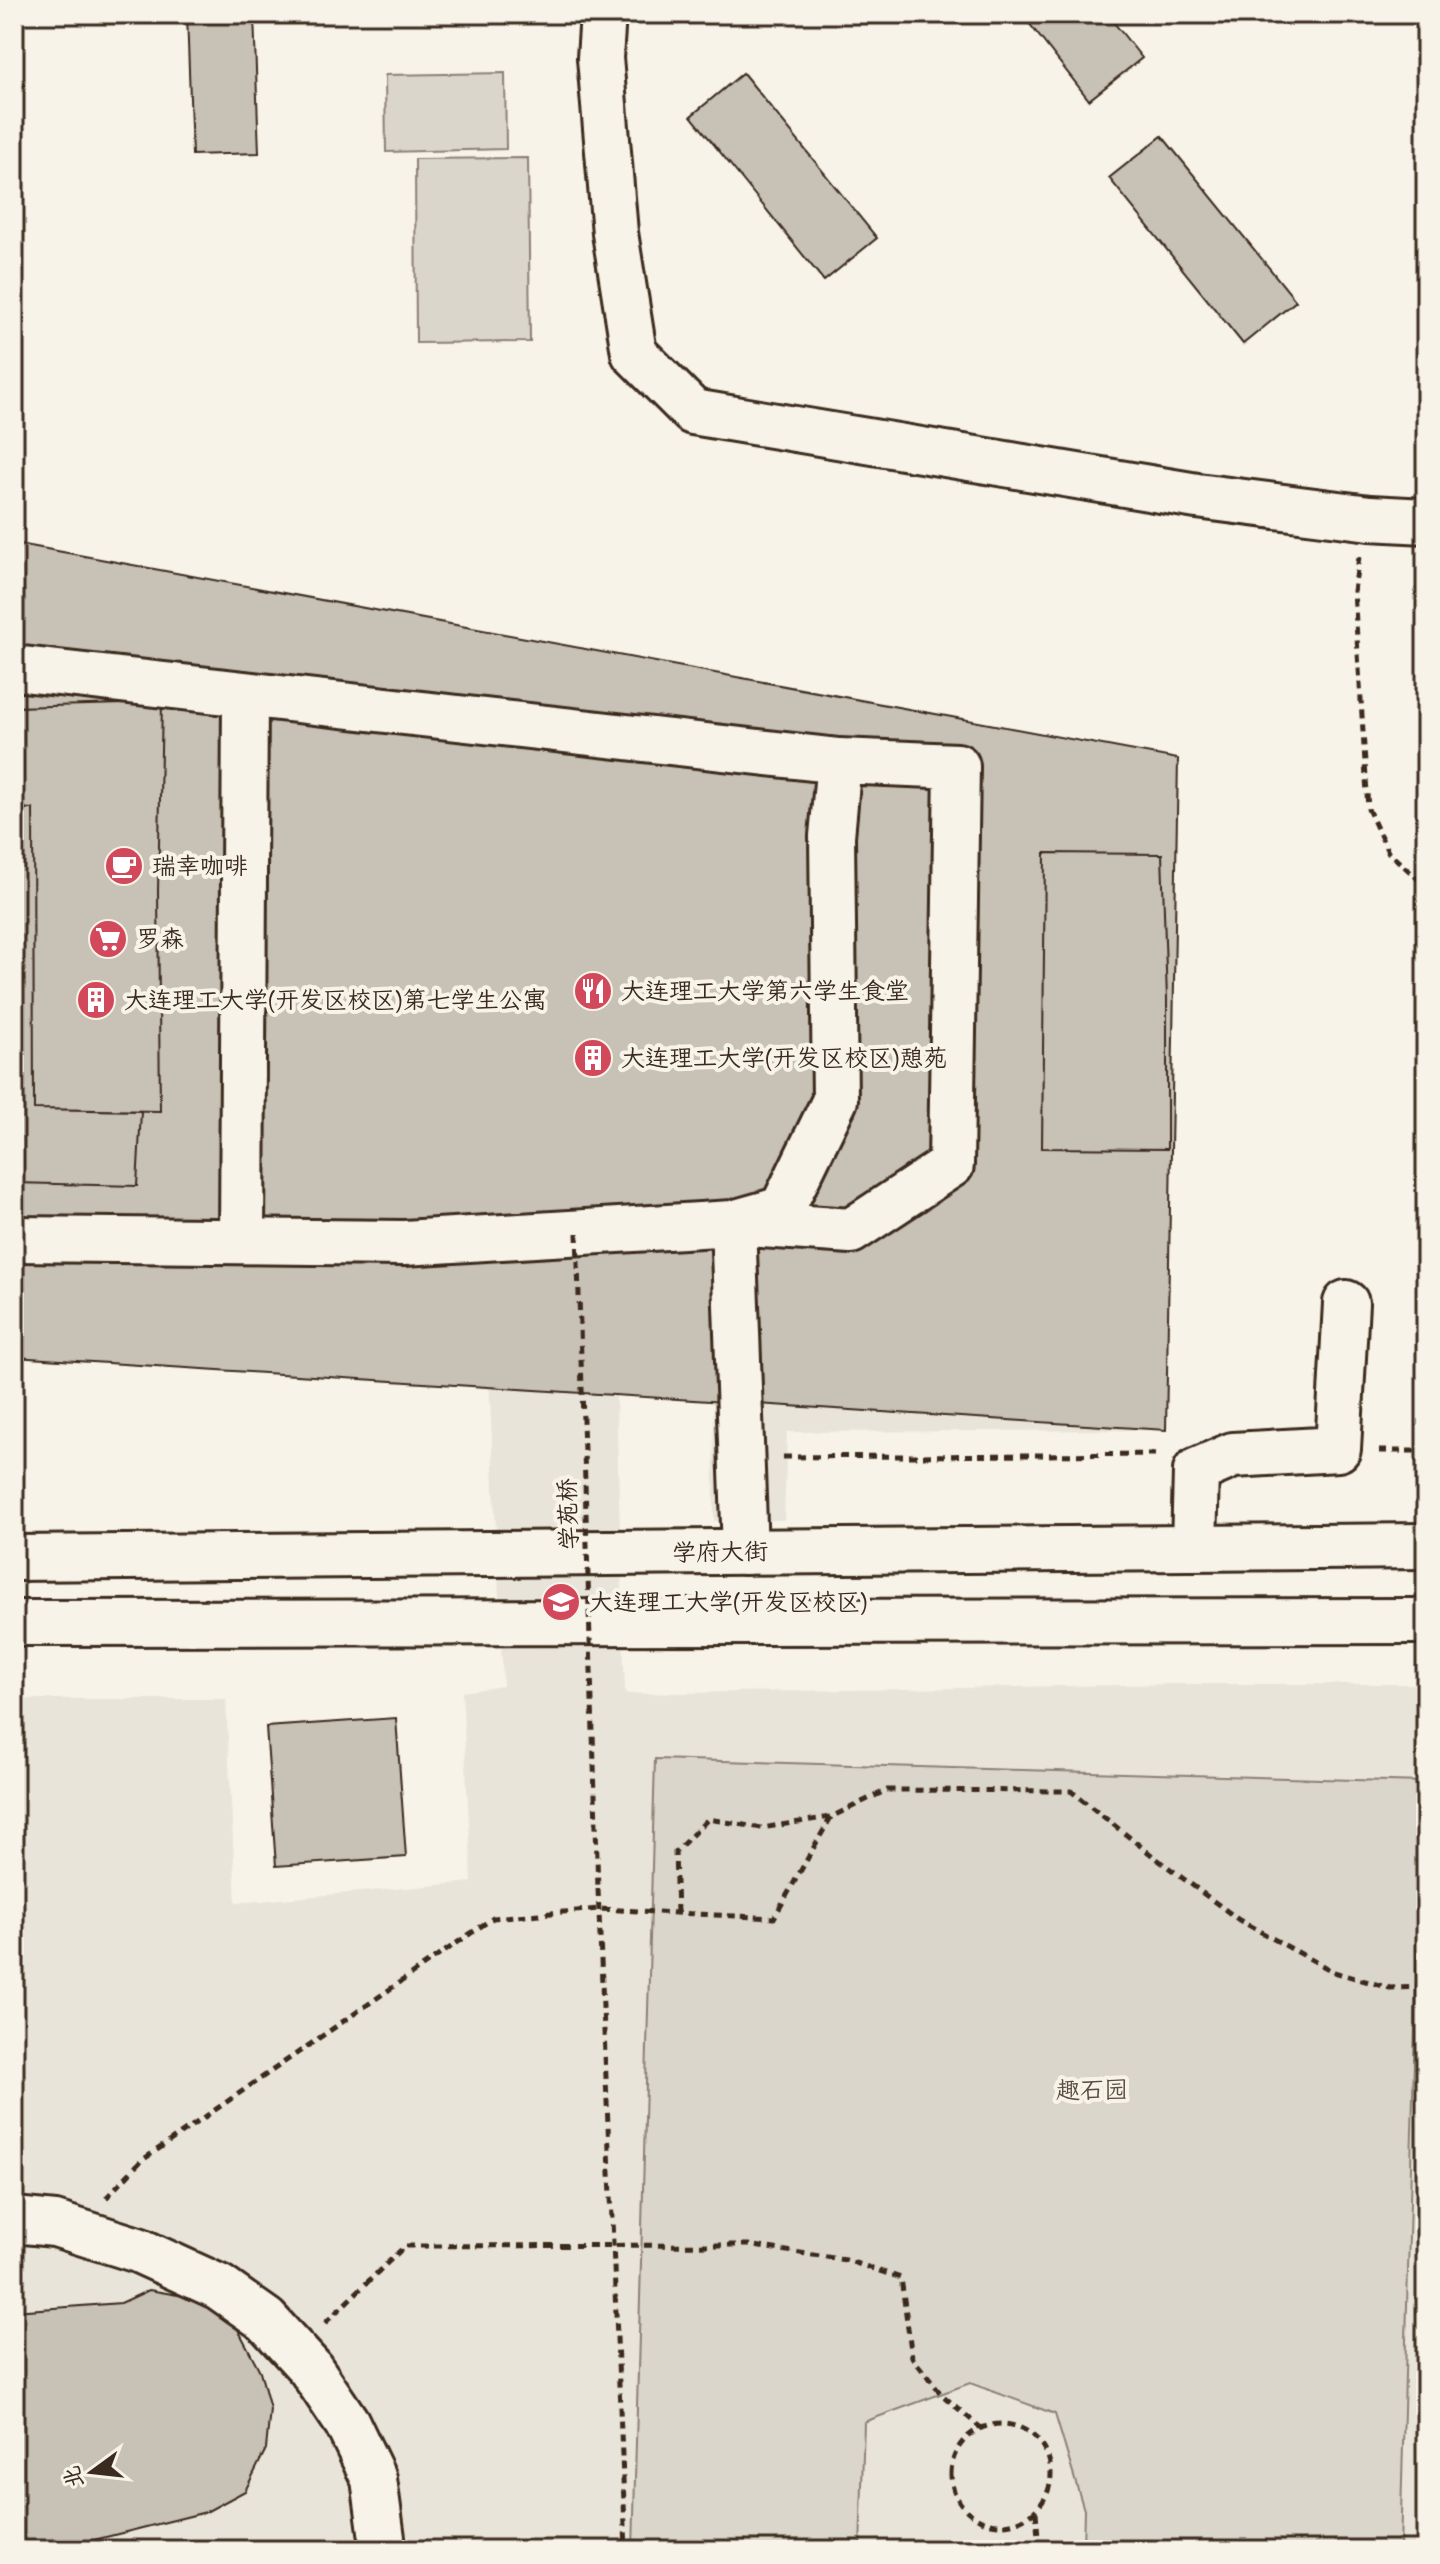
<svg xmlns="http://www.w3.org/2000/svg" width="1440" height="2564" font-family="Delius,'LXGW WenKai TC',sans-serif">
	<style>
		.built { fill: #e9e4d9 }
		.green { fill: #dbd6cb; stroke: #8b8074; stroke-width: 2 }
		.building { fill: #c8c1b6; stroke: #3b2a1e; stroke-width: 2 }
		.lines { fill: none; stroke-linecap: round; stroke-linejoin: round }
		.minor-casing { stroke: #3b2a1e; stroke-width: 50 }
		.major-casing { stroke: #3b2a1e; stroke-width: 50 }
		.path { stroke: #3b2a1e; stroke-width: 5; stroke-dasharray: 8 6; stroke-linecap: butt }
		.minor { stroke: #f7f3e8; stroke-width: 44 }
		.major { stroke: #f7f3e8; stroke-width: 44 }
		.path-bridge { stroke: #3b2a1e; stroke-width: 5; stroke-dasharray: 8 6; stroke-linecap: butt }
		.labels { text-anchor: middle; stroke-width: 8; stroke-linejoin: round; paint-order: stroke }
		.poi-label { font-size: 24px; fill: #3b2a1e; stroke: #f7f3e8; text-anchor: start }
		.street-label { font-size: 24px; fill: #3b2a1e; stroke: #f7f3e8 }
		.park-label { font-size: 24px; fill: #5b4c41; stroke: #f7f3e8 }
	</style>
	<rect width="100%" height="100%" fill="#f7f3e8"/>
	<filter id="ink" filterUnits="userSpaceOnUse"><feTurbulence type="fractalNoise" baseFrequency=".0125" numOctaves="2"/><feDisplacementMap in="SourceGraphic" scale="16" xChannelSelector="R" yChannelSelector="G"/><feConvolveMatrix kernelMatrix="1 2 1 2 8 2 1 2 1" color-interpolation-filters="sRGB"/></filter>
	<g filter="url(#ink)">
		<path class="built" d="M14,644L1167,999L1166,1430L787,1432L784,1520L714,1521L713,1303L613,1302L625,1694L1176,1684H1426V2550H14V1699H226L236,1903L472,1882L462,1692L503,1686L485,1289Z"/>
		<path class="green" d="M505,73L506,149L386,152L385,75Z
			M528,158L530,342L416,343L415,159Z
			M655,1759L1422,1782L1400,2550H1083L1084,2510L1055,2414L970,2383L864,2422L860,2550H633Z"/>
		<path class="building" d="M187,14H254L259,153L192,155Z
			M1022,14H1107L1142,58L1089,100Z
			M743,73L877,238L824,281L691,116Z
			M1162,136L1296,301L1243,344L1109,178Z
			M14,543L1178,759L1166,1430L14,1357Z
			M162,703L158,891L160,1111L34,1109L33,809L14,808V707Z
			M14,808L33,809L34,1109L141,1111L137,1186L14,1183Z
			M1045,853L1162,854L1167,999V1149L1042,1148Z
			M396,1718L406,1857L276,1866L266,1727Z
			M149,2290L224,2303L260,2371L270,2409L266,2449L245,2491L206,2512L54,2550H14V2311L121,2303Z"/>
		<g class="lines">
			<defs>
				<path id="minor" d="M603,14L600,58L615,233L634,353L693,412L1197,496L1370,518L1426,521
					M14,668L839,761L832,836L835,1100L782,1209L733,1223L404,1243L14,1239
					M242,1241L245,694
					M1194,1548L1196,1471L1233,1455L1338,1449L1346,1303
					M745,1552L733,1223L851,1231L951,1165L957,766L839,761
					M14,2220L55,2224L138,2250L219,2287L266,2320L310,2368L347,2423L374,2479L382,2538L381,2550"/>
				<path id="major" d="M14,1558L1426,1546
					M14,1623L1426,1621"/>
			</defs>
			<use href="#minor" class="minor-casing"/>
			<use href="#major" class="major-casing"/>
			<path class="path" d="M1359,557L1354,591L1368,809L1388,852L1426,886
				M1379,1451H1426
				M783,1457L1161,1454
				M598,1889L626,2550
				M677,1913L675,1852L708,1819L762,1828L830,1817
				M106,2198L141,2161L493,1918L599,1909L774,1918L831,1817L887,1790L1071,1791L1153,1856L1239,1920L1334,1972L1390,1988L1426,1987
				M325,2323L405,2246L748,2245L846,2260L901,2278L912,2357L941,2394L981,2428
				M951 2474a50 50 0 1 1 100 0a50 50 0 1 1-100 0Z
				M1036,2512L1039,2550"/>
			<use href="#minor" class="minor"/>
			<use href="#major" class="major"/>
			<path class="path-bridge" d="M577,1233L598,1889"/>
		</g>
	</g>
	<defs>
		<symbol id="cafe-disc" viewBox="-11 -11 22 22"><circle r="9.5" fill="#d1495b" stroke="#f7f3e8"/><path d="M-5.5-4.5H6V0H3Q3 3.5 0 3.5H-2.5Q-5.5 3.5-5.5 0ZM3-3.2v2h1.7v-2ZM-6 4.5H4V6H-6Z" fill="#fff"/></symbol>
		<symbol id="supermarket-disc" viewBox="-11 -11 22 22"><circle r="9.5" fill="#d1495b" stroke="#f7f3e8"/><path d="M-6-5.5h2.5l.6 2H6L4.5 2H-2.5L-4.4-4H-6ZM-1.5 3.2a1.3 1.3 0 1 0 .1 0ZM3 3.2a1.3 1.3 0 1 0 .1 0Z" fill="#fff"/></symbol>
		<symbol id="restaurant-disc" viewBox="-11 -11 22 22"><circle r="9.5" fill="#d1495b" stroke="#f7f3e8"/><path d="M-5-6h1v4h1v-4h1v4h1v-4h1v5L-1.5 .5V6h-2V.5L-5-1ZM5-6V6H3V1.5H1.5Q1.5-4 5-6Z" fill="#fff"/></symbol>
		<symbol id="building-disc" viewBox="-11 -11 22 22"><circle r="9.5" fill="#d1495b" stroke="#f7f3e8"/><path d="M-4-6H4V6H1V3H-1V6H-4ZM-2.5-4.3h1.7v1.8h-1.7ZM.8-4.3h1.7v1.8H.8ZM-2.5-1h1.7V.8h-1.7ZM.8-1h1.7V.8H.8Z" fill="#fff"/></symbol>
		<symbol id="university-disc" viewBox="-11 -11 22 22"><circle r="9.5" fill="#d1495b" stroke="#f7f3e8"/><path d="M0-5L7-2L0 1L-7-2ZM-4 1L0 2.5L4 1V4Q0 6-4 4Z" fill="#fff"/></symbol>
	</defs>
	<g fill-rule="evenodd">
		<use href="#cafe-disc" x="102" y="844" width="44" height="44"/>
		<use href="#supermarket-disc" x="86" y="917" width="44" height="44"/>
		<use href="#restaurant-disc" x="571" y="969" width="44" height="44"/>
		<use href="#building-disc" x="74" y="978" width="44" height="44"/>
		<use href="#building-disc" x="571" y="1036" width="44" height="44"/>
		<use href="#university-disc" x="539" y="1580" width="44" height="44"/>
	</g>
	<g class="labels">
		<g class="poi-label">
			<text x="152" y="874">瑞幸咖啡</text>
			<text x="136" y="947">罗森</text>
			<text x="621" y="999">大连理工大学第六学生食堂</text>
			<text x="124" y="1008">大连理工大学(开发区校区)第七学生公寓</text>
			<text x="621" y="1066">大连理工大学(开发区校区)憩苑</text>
			<text x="589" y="1610">大连理工大学(开发区校区)</text>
		</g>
		<g class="street-label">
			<text transform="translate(568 1514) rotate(-92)" y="8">学苑桥</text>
			<text transform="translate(720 1552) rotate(-1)" y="8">学府大街</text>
		</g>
		<g class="park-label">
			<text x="1092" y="2098">趣石园</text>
		</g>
	</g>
	<rect width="1440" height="2564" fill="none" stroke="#f7f3e8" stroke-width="48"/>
	<rect x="24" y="24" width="1392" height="2516" fill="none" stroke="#3b2a1e" stroke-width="3" filter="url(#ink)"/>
	<g transform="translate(92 2472) rotate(255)" stroke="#f7f3e8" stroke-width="6" paint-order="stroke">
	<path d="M0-6L14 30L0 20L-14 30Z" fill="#3b2a1e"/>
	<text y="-12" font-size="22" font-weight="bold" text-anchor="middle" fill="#3b2a1e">北</text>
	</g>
</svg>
